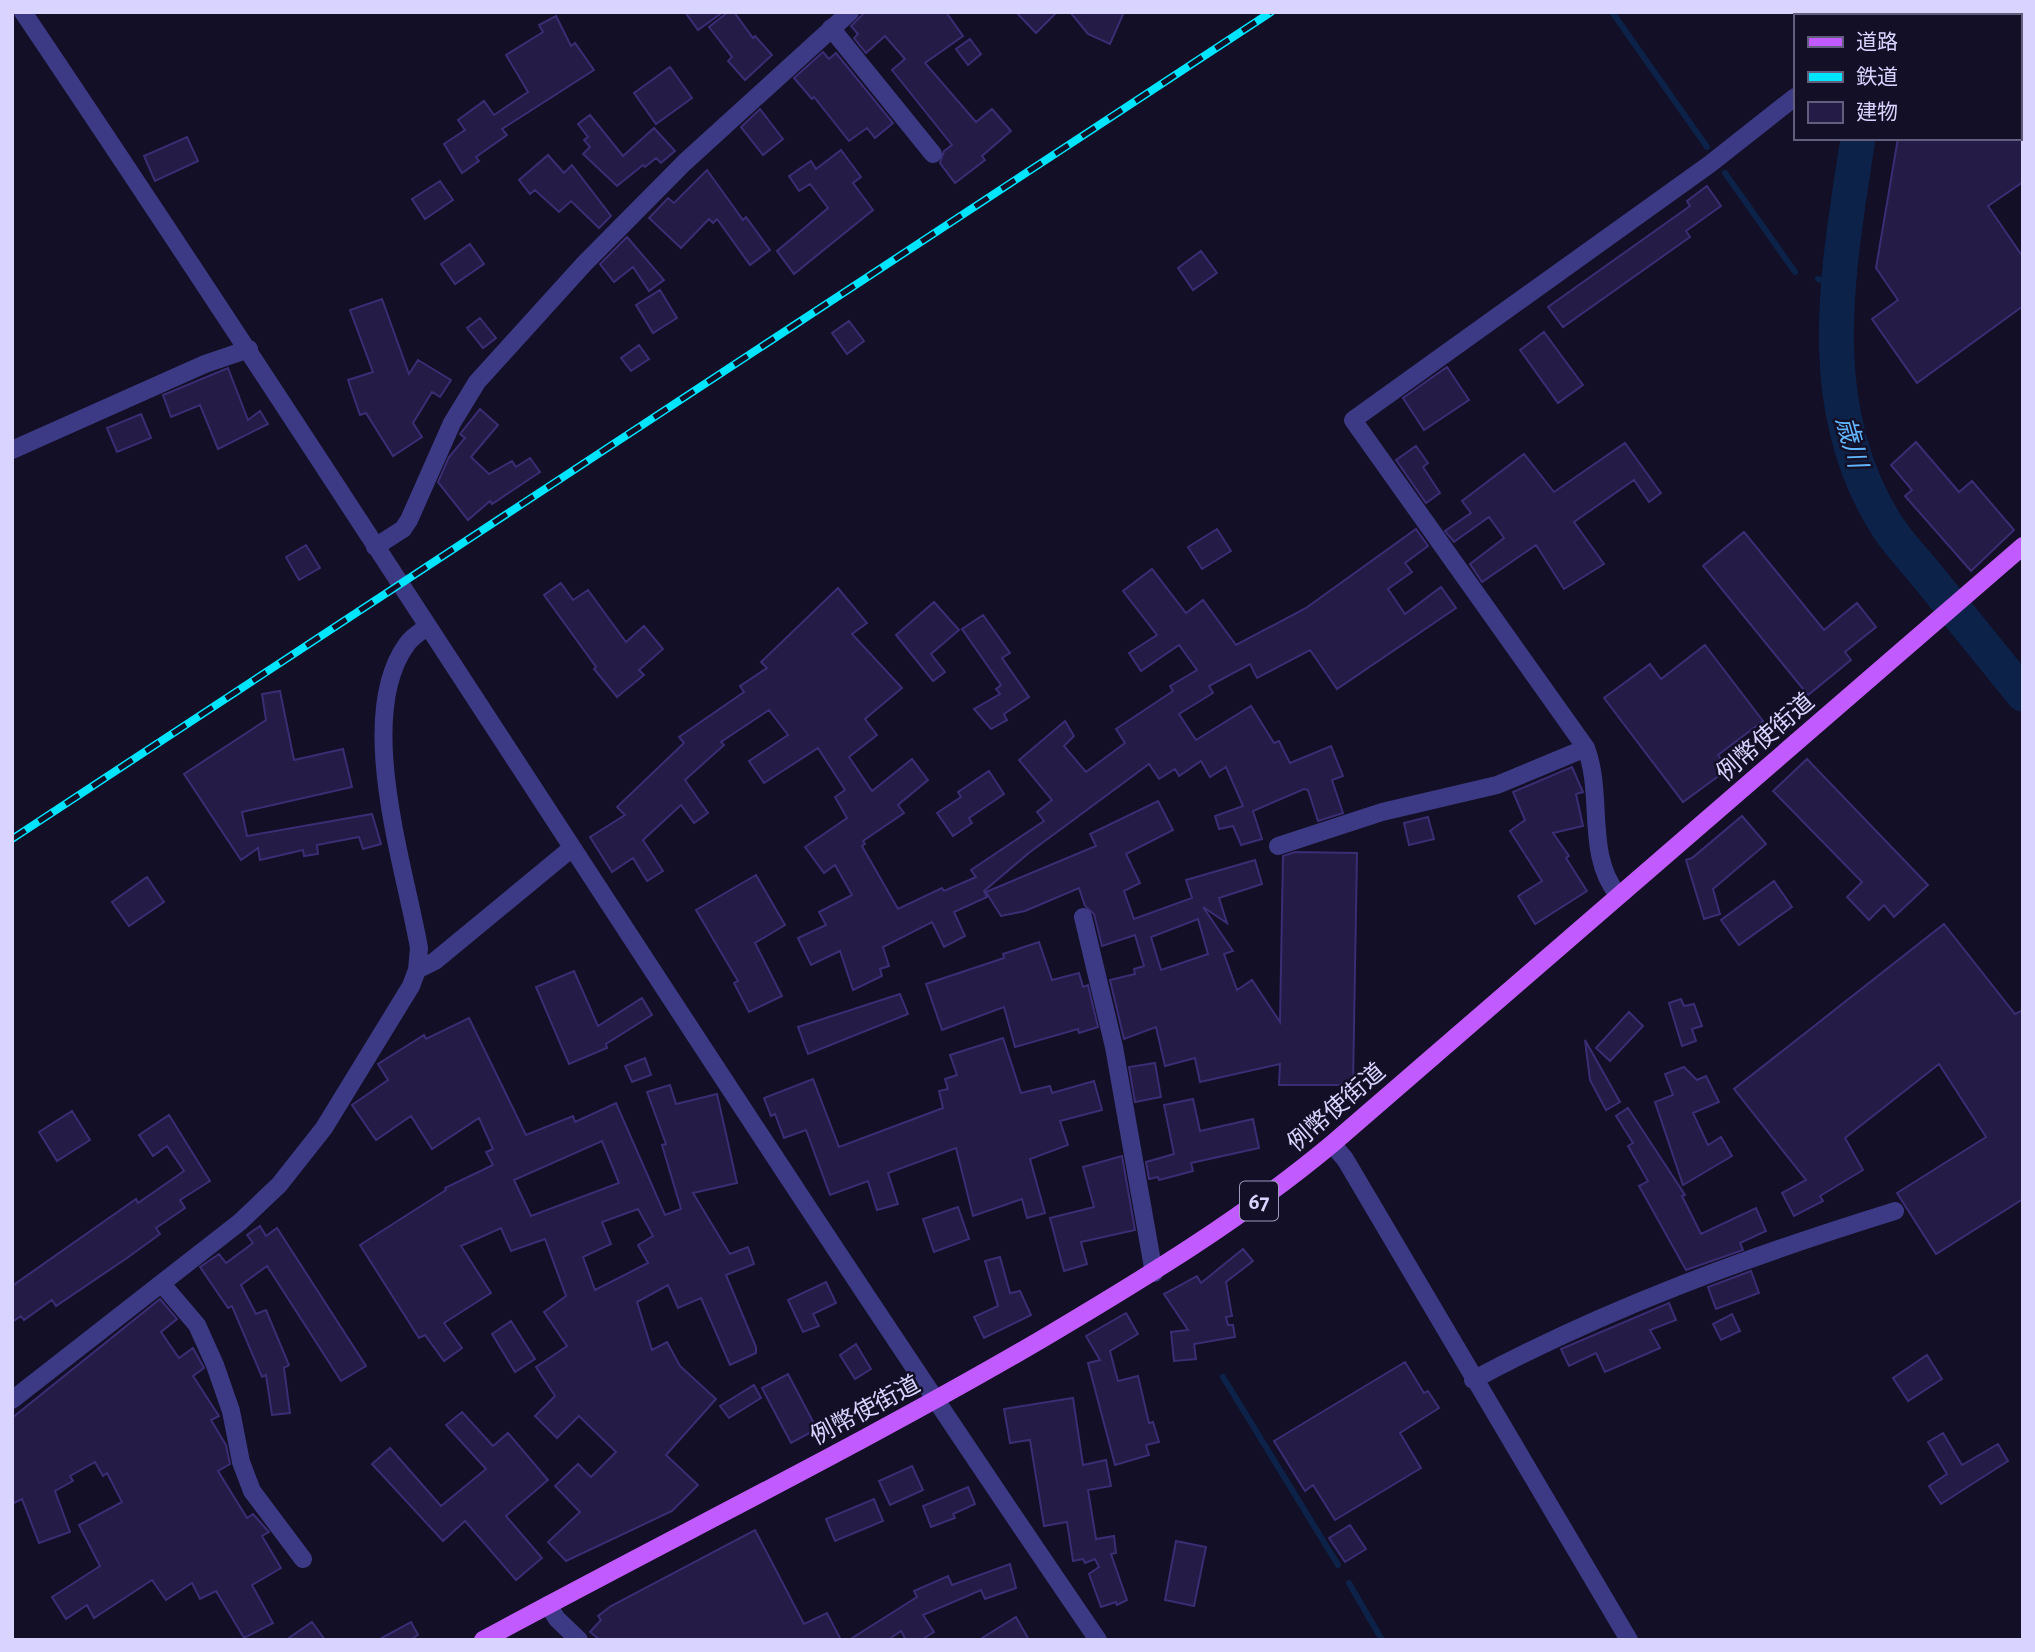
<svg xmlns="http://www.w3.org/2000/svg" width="2035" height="1652" font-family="'Alegreya Sans','Noto Sans JP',sans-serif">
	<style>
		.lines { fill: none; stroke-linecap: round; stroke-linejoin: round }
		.stream { stroke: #0c2248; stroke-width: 6 }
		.river { stroke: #0c2248; stroke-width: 35 }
		.building { fill: #241b47; stroke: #3b2d73; stroke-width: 2; fill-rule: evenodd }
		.minor { stroke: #3d3a85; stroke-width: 18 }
		.major { stroke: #c25bff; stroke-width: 18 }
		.rail-casing { stroke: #00e5ff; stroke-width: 8 }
		.rail { stroke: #130f26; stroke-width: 5; stroke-dasharray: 16; stroke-linecap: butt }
		.labels { text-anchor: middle; stroke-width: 5; stroke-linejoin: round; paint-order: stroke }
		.shield { fill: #130f26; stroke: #9e99be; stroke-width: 2 }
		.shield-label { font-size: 23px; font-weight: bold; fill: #d9d4ff }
		.street-label { font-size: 24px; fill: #d9d4ff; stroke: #130f26 }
		.water-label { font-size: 26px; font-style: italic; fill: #62b6ff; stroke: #130f26 }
	</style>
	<rect width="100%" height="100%" fill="#130f26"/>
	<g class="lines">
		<path class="stream" d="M1612,12L1707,147
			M1725,173L1795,272
			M1818,279L1836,286
			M1223,1377L1338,1565
			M1349,1583L1382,1640"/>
		<path class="river" d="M1877,16L1878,12
			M1858,138C1838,271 1810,408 1889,529C1902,548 1919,565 1933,583C1963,620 1993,657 2023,694"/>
	</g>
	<path class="building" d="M685,12H723L698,30Z
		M728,12H734L753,38L755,36L772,55L745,80L728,61L732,57L709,27Z
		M865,12H946L963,36L925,63L976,122L992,109L1011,131L982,156L985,160L955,183L940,163L944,151L952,145L892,70L905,59L885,36L866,53L854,38L858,34L851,26Z
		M1016,12H1057L1036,33Z
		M1070,12H1124L1110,44L1088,34Z
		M556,16L571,46L575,43L594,70L502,129L507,135L476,157L479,161L462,173L444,144L465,130L458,120L484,101L494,115L528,92L506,55L543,32L539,25Z
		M970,39L981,54L968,65L956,49Z
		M823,52L829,59L836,53L893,123L875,138L867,128L849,141L814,97L812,99L794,78Z
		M670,67L692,98L656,124L634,93Z
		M760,109L783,139L763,155L741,127Z
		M590,115L623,156L654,128L675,151L661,163L656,158L645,167L643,165L617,186L583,154L590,147L584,140L588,137L578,124Z
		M187,137L198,161L155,181L144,156Z
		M1898,138H2023V182L1988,206L2023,257V306L1917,383L1872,319L1898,300L1876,268Z
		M841,150L861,177L853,183L873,210L794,274L777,251L828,208L810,184L799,191L789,176L811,161L816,169Z
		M548,155L564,173L572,165L611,216L599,228L571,201L559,212L535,190L530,194L519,180Z
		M707,170L743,220L746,217L770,250L750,265L717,219L713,223L709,219L681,248L649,218L668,198L674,203Z
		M440,181L453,200L425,219L412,199Z
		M1707,186L1721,206L1686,231L1690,237L1563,327L1548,307L1690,206L1687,201Z
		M627,237L664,280L649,291L633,267L614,282L600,264Z
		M470,244L484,264L455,284L441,264Z
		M1201,251L1217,273L1193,290L1178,268Z
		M660,290L677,318L653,333L636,305Z
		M382,299L409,374L418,360L451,380L440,397L432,392L413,423L422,437L393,456L366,413L360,415L348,380L373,372L350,310Z
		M480,318L496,338L483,348L467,328Z
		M849,321L864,341L847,354L832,333Z
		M1544,332L1583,385L1558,403L1520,350Z
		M639,345L649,359L631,371L621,358Z
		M1447,367L1469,400L1424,430L1403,398Z
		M228,368L248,420L260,411L268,424L218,449L200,405L171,417L163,395Z
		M480,409L498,425L471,457L489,474L512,461L516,467L530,458L540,472L492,504L490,501L468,520L438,482L449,457L465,438L460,434Z
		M141,414L151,438L117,452L107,428Z
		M1916,442L1959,492L1972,481L2014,530L1971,571L1905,496L1912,490L1891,465Z
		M1625,443L1661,493L1649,502L1634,480L1574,522L1604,564L1564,589L1536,545L1482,582L1470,564L1504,538L1489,517L1454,542L1445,531L1471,513L1462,501L1524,454L1554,492Z
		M1416,446L1428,463L1423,467L1440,493L1426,503L1396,460Z
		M1217,529L1231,551L1202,569L1188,547Z
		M1416,529L1428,546L1405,563L1412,572L1388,589L1405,614L1441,587L1456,608L1337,689L1310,650L1257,678L1250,664L1209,686L1213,693L1179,714L1196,740L1251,706L1274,743L1279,741L1290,763L1331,746L1343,776L1332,780L1343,813L1318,821L1308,790L1304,789L1253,811L1262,839L1241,845L1233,826L1219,829L1215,816L1243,806L1226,767L1210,777L1201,761L1179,776L1175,769L1159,779L1149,764L1030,852L984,891L987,897L954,912L965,936L944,947L932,922L883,947L889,966L880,969L882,976L853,990L840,951L811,965L798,938L826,925L819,912L852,895L835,865L824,873L805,847L847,818L835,797L845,790L818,748L764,783L749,761L788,735L769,710L721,742L724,745L685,780L708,813L694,823L681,805L643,840L663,871L647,881L633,858L612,872L590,837L625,815L617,807L684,743L679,737L744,692L740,686L767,668L761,662L838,588L867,623L852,634L902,688L865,719L877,735L849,757L872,791L912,759L928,780L898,805L904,813L863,841L865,844L862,846L898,909L942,888L944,891L976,877L971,870L1044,821L1037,812L1052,800L1019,760L1065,721L1074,736L1064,746L1086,772L1125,743L1116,729L1173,691L1170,686L1197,670L1179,645L1141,671L1129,653L1157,635L1123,591L1152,569L1186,613L1203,600L1236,645L1306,608Z
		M1744,532L1824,630L1857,603L1876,627L1845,652L1851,660L1808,695L1703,566Z
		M306,545L320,568L299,580L286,557Z
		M561,583L573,600L588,590L626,642L644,626L663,649L639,670L644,675L617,697L594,669L596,667L544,595Z
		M934,602L959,630L931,654L945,672L933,681L896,635Z
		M983,615L1010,653L1002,658L1029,697L1004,714L1007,720L991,729L974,709L1000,694L996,689L1001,685L962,629Z
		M1705,645L1763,721L1718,755L1728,769L1683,802L1604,698L1650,664L1661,679Z
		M280,691L294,760L343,749L352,787L242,812L247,836L372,814L381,844L363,849L359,837L317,845L318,854L304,856L303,850L260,860L258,848L241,860L184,774L266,720L262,694Z
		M1807,759L1928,885L1894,917L1884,905L1869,920L1847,897L1862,882L1773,791Z
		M1572,767L1583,792L1576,794L1583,826L1553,833L1569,856L1566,858L1587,891L1535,924L1518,896L1542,881L1510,831L1525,820L1513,792Z
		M989,771L1004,794L969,818L972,823L953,836L937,813L961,797L958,792Z
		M1158,801L1173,830L1126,854L1140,883L1124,891L1134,919L1192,898L1186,880L1255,860L1262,884L1219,898L1227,923L1203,907L1233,951L1224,954L1237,990L1252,980L1280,1022L1283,856L1295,852L1357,853L1353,1085H1279L1280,1064L1200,1082L1195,1058L1165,1066L1156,1027L1124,1039L1110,980L1135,974L1134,969L1144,966L1135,935L1102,946L1094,914L1085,906L1079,888L1025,911L1001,916L986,892L1096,846L1090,834ZM1198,919L1208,954L1161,970L1151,937Z
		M1742,816L1766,844L1713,889L1720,914L1704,919L1686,860L1692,858Z
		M1428,817L1434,839L1409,845L1404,823Z
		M756,875L785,925L755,943L782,996L749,1012L734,983L738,981L696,910Z
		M147,877L164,902L129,926L112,902Z
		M1774,881L1792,907L1739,945L1721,920Z
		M1944,924L2015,1014L2023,1010V1199L1936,1254L1897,1193L1986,1137L1939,1064L1845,1138L1863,1170L1820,1196L1823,1201L1794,1216L1782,1193L1806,1180L1734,1089Z
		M1039,942L1052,980L1079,973L1083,987L1088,985L1098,1027L1079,1033L1078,1029L1015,1047L1004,1007L942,1030L926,984L1004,958L1003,954Z
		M574,971L598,1026L642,998L652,1015L606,1044L607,1048L569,1064L536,987Z
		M900,994L908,1014L808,1054L798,1027Z
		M1681,999L1684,1006L1694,1004L1702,1026L1692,1029L1696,1041L1682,1046L1669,1003Z
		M1629,1012L1643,1026L1610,1061L1596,1048Z
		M469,1018L526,1135L573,1116L575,1122L616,1103L665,1215L681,1209L662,1145L666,1144L647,1092L670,1085L676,1104L717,1094L737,1183L693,1193L730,1254L748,1247L754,1264L726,1275L756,1347V1353L730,1365L701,1298L678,1308L668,1285L637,1302L652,1350L667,1342L680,1366L716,1399L666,1455L698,1485L672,1511L566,1561L548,1542L580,1512L555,1486L578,1464L591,1477L616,1452L579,1416L557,1438L535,1416L555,1396L536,1367L567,1346L544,1312L566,1296L545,1239L511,1251L501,1228L461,1246L491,1293L444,1323L462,1348L444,1361L425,1335L419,1338L360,1245L446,1190L445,1188L493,1165L486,1152L493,1149L479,1118L432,1149L411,1116L376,1140L352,1105L388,1080L378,1064L424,1035L426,1039ZM602,1141L619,1183L531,1216L514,1180ZM638,1209L653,1236L638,1245L648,1263L595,1290L583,1257L611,1244L602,1222Z
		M1003,1038L1021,1093L1050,1086L1052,1093L1094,1081L1102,1110L1060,1121L1068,1145L1030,1159L1045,1213L1027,1218L1022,1199L973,1216L956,1148L888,1173L898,1204L877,1210L868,1181L830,1195L806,1130L784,1138L775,1114L771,1116L764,1098L813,1079L839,1147L943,1108L939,1091L948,1089L945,1079L957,1075L950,1055Z
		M1585,1040L1620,1102L1606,1110L1590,1080Z
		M645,1058L651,1075L632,1082L625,1066Z
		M1155,1063L1161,1097L1135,1102L1129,1067Z
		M1684,1067L1697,1080L1706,1076L1719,1102L1693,1113L1708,1145L1721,1137L1732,1156L1683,1185L1655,1102L1673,1095L1665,1074Z
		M1193,1099L1200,1131L1253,1119L1259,1148L1191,1163L1193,1171L1159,1180L1158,1177L1149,1179L1146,1162L1174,1154L1164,1105Z
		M1628,1108L1685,1195L1682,1196L1701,1234L1756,1208L1766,1231L1740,1243L1743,1250L1686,1270L1639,1186L1648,1181L1628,1146L1633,1143L1616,1116Z
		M72,1111L90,1140L57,1161L39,1132Z
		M169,1115L210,1181L180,1200L185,1208L156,1228L160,1234L127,1258L56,1306L52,1300L24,1320L21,1316L12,1322V1286L136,1199L138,1203L184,1171L167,1146L153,1156L139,1135Z
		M1122,1156L1135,1230L1081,1242L1087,1264L1064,1271L1050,1218L1094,1207L1083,1167Z
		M958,1207L969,1239L934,1252L923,1219Z
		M260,1226L266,1236L277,1228L366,1366L341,1381L267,1266L241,1285L256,1314L266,1310L289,1365L284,1368L290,1413L272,1415L266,1375L262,1377L232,1306L228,1308L200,1267L219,1254L226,1263L253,1243L247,1235Z
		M1243,1249L1253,1261L1226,1282L1232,1316L1226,1317L1228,1325H1233L1235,1337L1194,1344L1196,1359L1174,1361L1171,1332L1188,1330L1164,1294L1197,1276L1201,1283Z
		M1000,1257L1010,1293L1020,1291L1031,1315L984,1338L974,1317L998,1306L985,1261Z
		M1751,1271L1759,1293L1716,1309L1708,1287Z
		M826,1282L836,1303L813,1314L819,1326L803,1332L788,1300Z
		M160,1299L177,1319L161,1332L179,1358L193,1348L204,1368L193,1376L219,1416L211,1420L226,1445L230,1464L218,1471L247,1518L253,1514L269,1532L262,1536L281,1568L252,1585L273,1623L244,1638L216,1591L200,1599L192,1583L166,1600L152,1580L94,1618L87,1605L66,1619L52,1597L100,1566L79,1525L122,1502L107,1473L103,1476L95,1462L70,1476L73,1481L55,1491L70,1532L39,1543L22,1499L12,1504V1418Z
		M1669,1303L1676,1320L1650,1330L1660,1348L1605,1372L1596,1353L1569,1366L1561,1349Z
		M1126,1313L1138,1334L1110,1351L1118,1381L1138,1376L1149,1423L1153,1422L1159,1442L1146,1445L1149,1455L1115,1465L1088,1363L1100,1360L1086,1336Z
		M1732,1314L1740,1331L1721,1340L1713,1324Z
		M511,1321L535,1359L515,1372L492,1334Z
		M856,1344L871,1369L855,1379L840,1355Z
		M1927,1355L1942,1379L1908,1401L1893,1378Z
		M1405,1362L1424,1393L1428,1391L1439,1408L1400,1433L1421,1468L1335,1520L1313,1485L1305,1491L1274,1441Z
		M788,1374L817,1429L791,1443L762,1388Z
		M754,1385L761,1398L729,1418L720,1406Z
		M1073,1398L1083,1465L1106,1460L1111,1486L1088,1490L1096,1539L1114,1536L1116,1553L1111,1554L1127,1600L1117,1605L1116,1602L1101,1607L1089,1574L1099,1567L1095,1559L1085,1563L1083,1559L1073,1561L1067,1522L1044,1526L1030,1440L1010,1443L1004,1409Z
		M462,1412L493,1446L508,1433L548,1480L506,1516L542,1558L516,1580L465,1521L443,1541L372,1464L390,1448L441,1506L486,1469L446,1425Z
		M1943,1433L1962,1465L1998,1444L2008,1461L1941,1504L1929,1486L1947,1474L1928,1442Z
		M912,1466L923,1490L890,1505L879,1481Z
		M968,1487L975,1504L953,1514L955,1518L931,1527L923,1506Z
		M874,1499L883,1521L835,1541L826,1519Z
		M1350,1525L1366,1549L1345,1562L1329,1538Z
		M755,1530L804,1624L827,1613L841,1640H600L590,1632L601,1620L598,1616L611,1606Z
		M1176,1541L1206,1547L1194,1606L1165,1600Z
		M1010,1564L1016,1588L985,1599L981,1590L923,1615L934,1632L921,1640H906L901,1631L888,1640H849L917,1597L914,1591L948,1576L952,1585Z
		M1016,1617L1029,1640H979Z
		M312,1622L325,1640H286Z
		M411,1622L418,1635L410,1640H378Z"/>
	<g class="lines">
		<path class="minor" d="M23,12C386,552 731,1103 1098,1640
			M1925,16L1930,12
			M831,28L933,154
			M12,450L205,364L249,349
			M375,547L403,529L409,520L452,423L477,382L584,264L685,162L850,12
			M1278,846L1382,812L1497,785L1586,748
			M1618,895C1585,854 1604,796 1586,748L1353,420L1710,164L1795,97
			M1083,917L1114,1047L1154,1273
			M417,970L435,961L572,848
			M1332,1144L1345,1159L1629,1640
			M162,1284L197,1325L215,1365L231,1411L241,1462L252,1491L303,1559
			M1473,1380C1607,1308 1750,1256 1895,1211
			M12,1400L240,1222L279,1185L324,1128L411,986L417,970L419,948C405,867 354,716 407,644C412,637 420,632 427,627
			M548,1605L557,1619L579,1640"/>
		<path class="major" d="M483,1640C669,1539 859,1446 1042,1339C1143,1279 1242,1219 1332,1144L2023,546"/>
		<defs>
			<path id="rail" d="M12,839L1271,12"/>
		</defs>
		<use href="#rail" class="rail-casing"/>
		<use href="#rail" class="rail"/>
	</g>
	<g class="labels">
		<rect class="shield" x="1240" y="1181.5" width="38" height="39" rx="5"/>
		<g class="shield-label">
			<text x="1259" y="1209">67</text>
		</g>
		<g class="street-label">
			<text transform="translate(1765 737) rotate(-41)" y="8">例幣使街道</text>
			<text transform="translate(1336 1107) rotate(-41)" y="8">例幣使街道</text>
			<text transform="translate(865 1410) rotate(-28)" y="8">例幣使街道</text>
		</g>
		<g class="water-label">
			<text transform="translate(1852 442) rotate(74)" y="9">歳川</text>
		</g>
	</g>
	<rect width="2035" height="1652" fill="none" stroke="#d9d4ff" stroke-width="28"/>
	<rect x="1794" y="14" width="228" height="126" fill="#130f26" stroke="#625e7d" stroke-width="2"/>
	<rect x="1808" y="37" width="35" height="10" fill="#c25bff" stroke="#625e7d" stroke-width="2"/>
	<text x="1856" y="49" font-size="21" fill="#d9d4ff">道路</text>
	<rect x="1808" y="72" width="35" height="10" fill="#00e5ff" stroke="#625e7d" stroke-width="2"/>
	<text x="1856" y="84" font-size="21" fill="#d9d4ff">鉄道</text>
	<rect x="1808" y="102" width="35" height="21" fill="#241b47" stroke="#625e7d" stroke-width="2"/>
	<text x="1856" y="119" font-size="21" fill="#d9d4ff">建物</text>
</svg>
